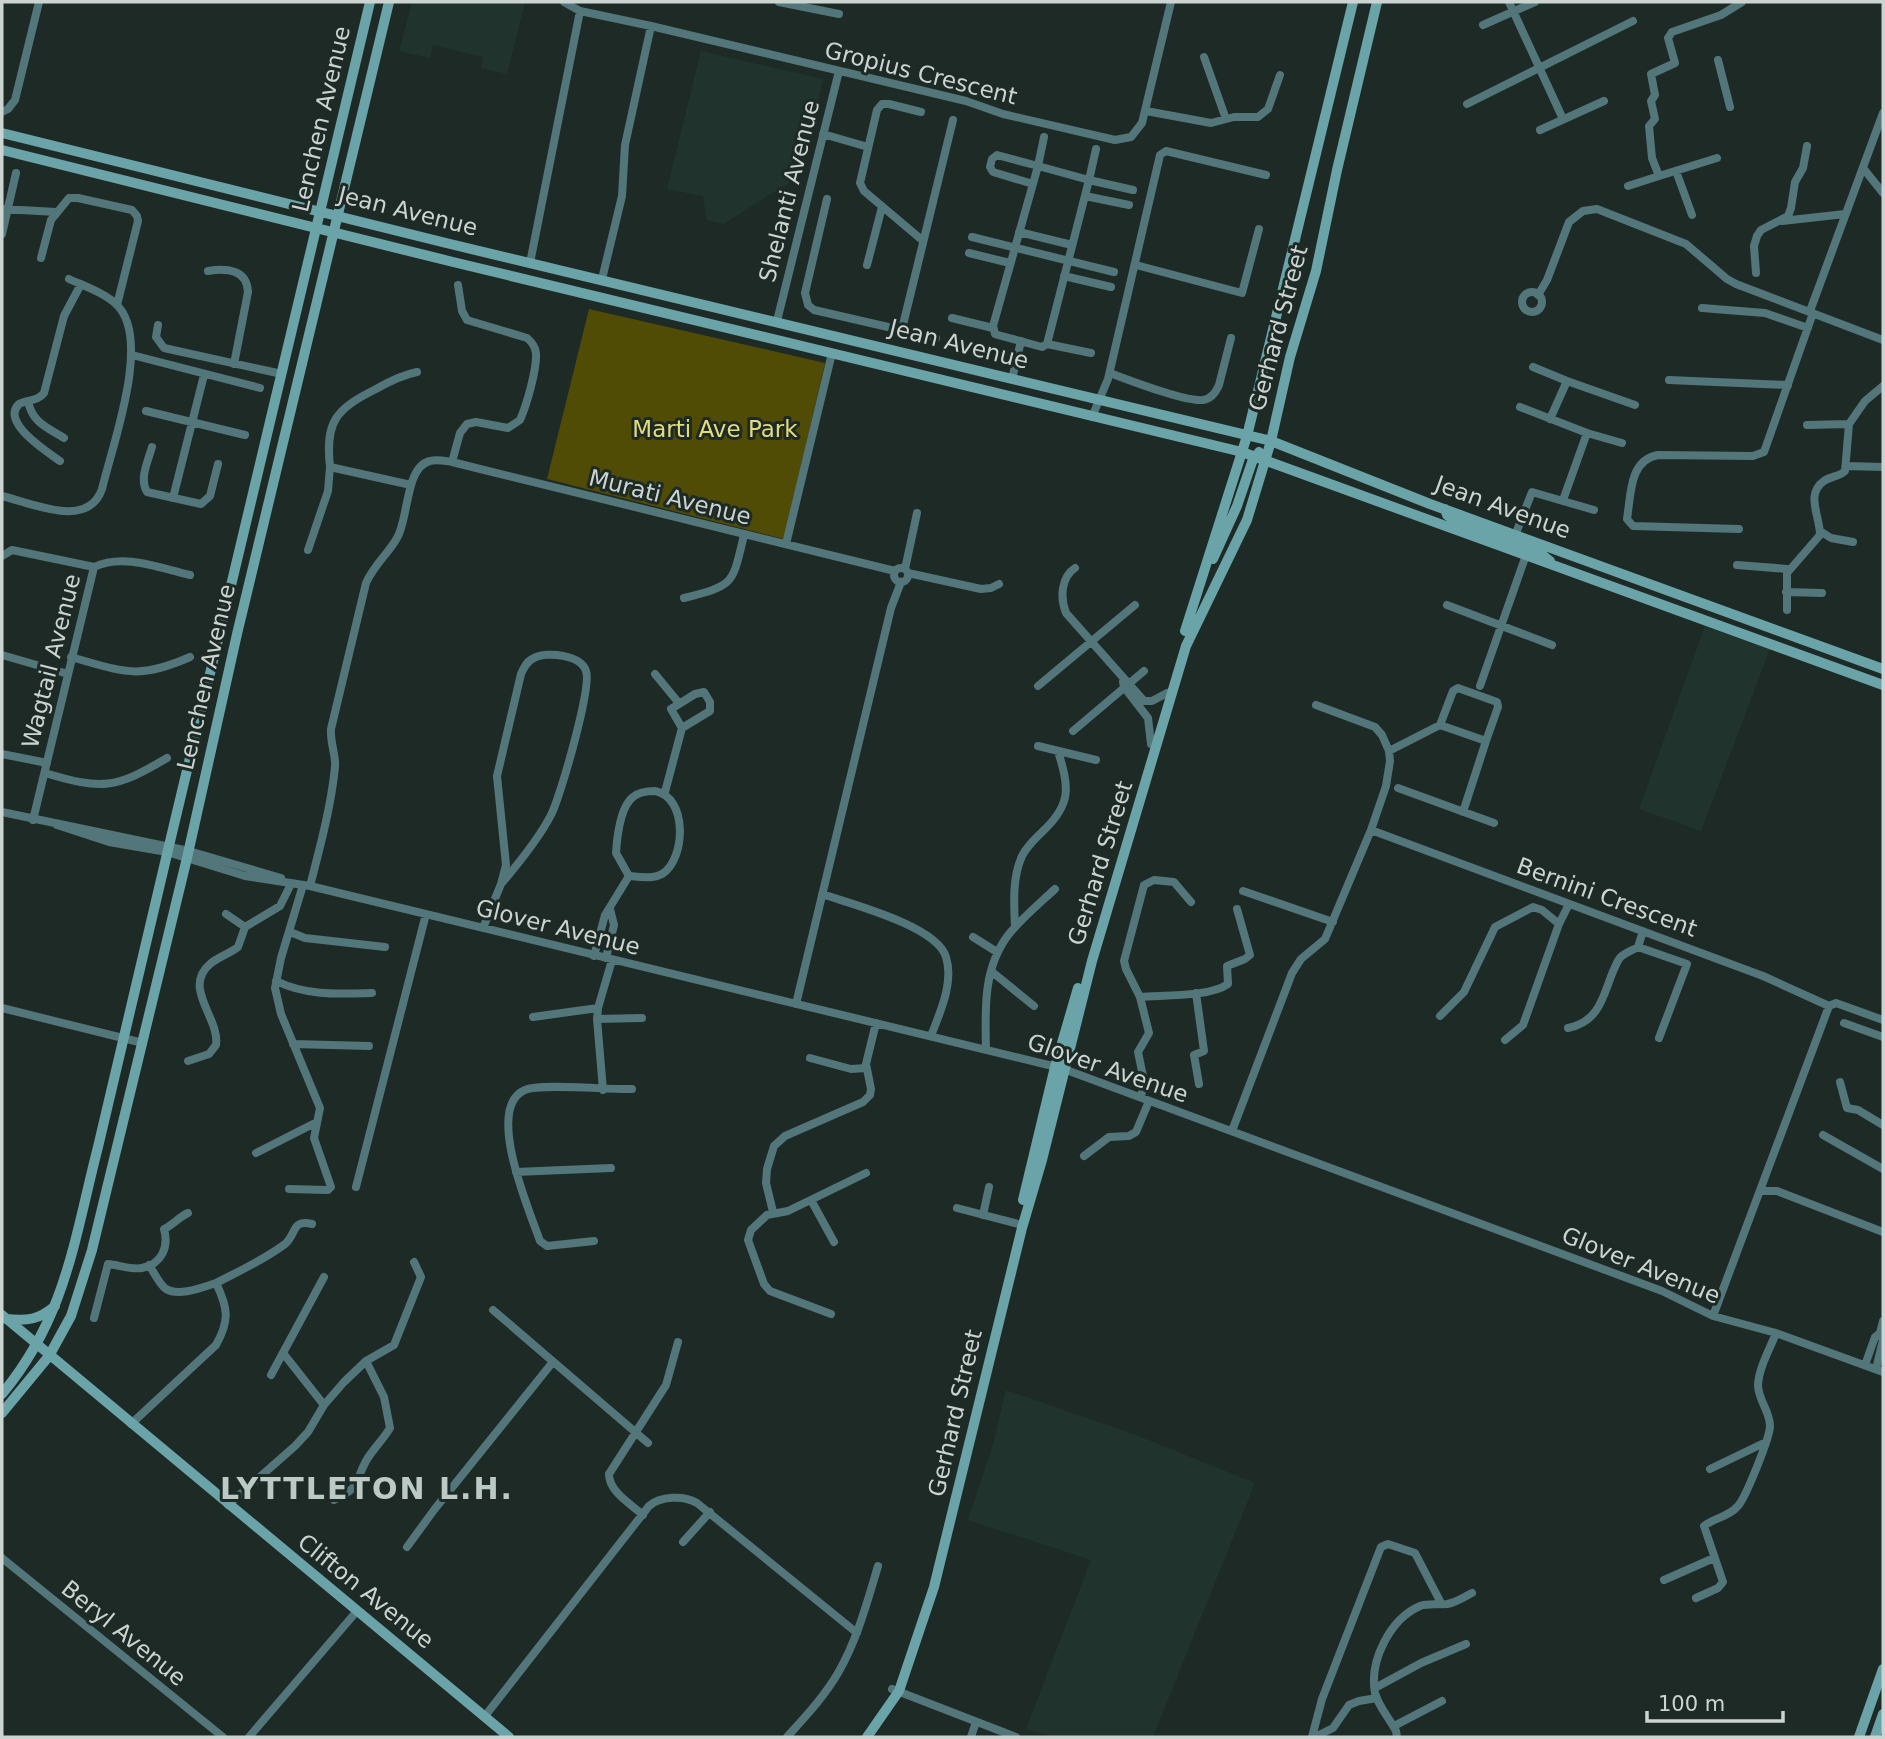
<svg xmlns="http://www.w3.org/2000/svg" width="1885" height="1739" font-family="'DejaVu Sans',sans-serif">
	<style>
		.built { fill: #20342d }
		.green { fill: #504c05 }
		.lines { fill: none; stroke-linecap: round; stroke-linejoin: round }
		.street { stroke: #53767a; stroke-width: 8 }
		.secondary { stroke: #6aa4a9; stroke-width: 10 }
		.labels { text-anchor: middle; stroke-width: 6; stroke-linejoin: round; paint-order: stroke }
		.street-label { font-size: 23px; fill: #ccd4d1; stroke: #1e2a26 }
		.park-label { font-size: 23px; fill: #e2dc7b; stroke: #1e2a26 }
		.district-label { font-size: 30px; font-weight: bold; letter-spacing: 2px; fill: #bbcac4; stroke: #1e2a26 }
	</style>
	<rect width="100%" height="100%" fill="#1e2a26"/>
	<path class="built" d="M412,2H525L507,74L481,68L483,57L433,45L430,58L399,51Z
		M701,51L823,79L802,174L724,224L707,220L703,196L667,189Z
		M1705,626L1770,649L1701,831L1639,809Z
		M1006,1390L1136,1435L1255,1483L1153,1737H1053L1026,1729L1091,1560L968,1520L992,1448Z"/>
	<path class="green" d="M589,309L825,363L784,539L547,479Z"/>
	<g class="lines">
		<path class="street" d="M564,2L580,11L651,26L966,101L1003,114L1115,140L1131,137L1142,123L1171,2
			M779,2L839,14
			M1509,2L1563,119
			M1483,25L1535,2
			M1204,57L1226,119
			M1718,60L1730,107
			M1467,104L1633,21
			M1146,111L1211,123L1234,117H1258L1268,109L1280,75
			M2,112L8,109L15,100L39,2
			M921,112L889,104H882L877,110L860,183L864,191L922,240
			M1540,130L1604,101
			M823,134L868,147
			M1096,149L1089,180L1133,190
			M1717,158L1659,176L1652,158L1649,126L1655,119L1651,101L1655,95L1651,74L1675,63L1668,38L1672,32L1721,15L1742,2
			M1038,166L1089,180L1047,344L1042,347L998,335L995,334L993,326Z
			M1863,168L1883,193
			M1676,171L1692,215
			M1033,184L993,172L990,167L992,159L997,155L1038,166L1044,137
			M1628,186L1659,176
			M1085,196L1129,205
			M827,199L805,293L808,305L814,310L936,338
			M2,209L56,212
			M1782,221L1845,214
			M1019,232L1072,245
			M2,234L16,173
			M972,237L1114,272
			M969,253L1010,263
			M41,258L51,220L69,198H78L132,210L137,216L138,221L117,305
			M530,263L580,11
			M867,265L882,207
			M1136,265L1242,293L1259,229
			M208,271C226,268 247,269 248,292L234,364
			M1756,273L1754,246L1757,236L1761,230L1788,216L1791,208L1795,182L1803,168L1807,146
			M1064,276L1111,287
			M602,279L622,196L625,145L651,26
			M1522 302a10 10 0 1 1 20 0a10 10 0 1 1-20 0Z
			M1538,295L1547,280L1569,222L1583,211L1597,209L1686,244L1727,279L1736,284L1883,340
			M1702,308L1765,313L1808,328
			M1810,311L1883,113
			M952,318L993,328
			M777,321L839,71
			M158,325L156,337L164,348L282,374
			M902,329L953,120
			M1047,344L1091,353
			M132,355L260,388
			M1533,367L1567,381
			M1110,373C1129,380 1185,402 1203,400C1211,399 1216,392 1219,385L1231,338
			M1012,379L1021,341
			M1669,380L1788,385
			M28,401C32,422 46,427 64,438
			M1520,407L1587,433
			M146,411L245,435
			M1092,417L1108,379L1160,155L1166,151L1266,175
			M1550,419L1567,381L1635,405
			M1807,425L1849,424
			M152,447C148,461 139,479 147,492L201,504L210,496L218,464
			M60,461C47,452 0,422 19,404C28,399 37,402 44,393L64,316L81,284
			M452,462L460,433L467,424L476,422L508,428L520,420C527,404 537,369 536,353C535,346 532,342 527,338L467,320L462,311L458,285
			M1847,466L1883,467
			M330,467C325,421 336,409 376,389C390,381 402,375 417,372
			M2,496C31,503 88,530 102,489C112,446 152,340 117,305C105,293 84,286 69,279
			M173,498L204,375
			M1563,500L1587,433L1622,443
			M1739,529L1633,526L1627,519C1631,495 1629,460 1658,455L1753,456L1764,452L1813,313
			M1820,531L1831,538L1853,542
			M1516,533L1532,492L1594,510
			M786,544L832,353
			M308,550L328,491L330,467L411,485
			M2,556L12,550L94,567
			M1737,565L1788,569
			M94,567C124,553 159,568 190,575
			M894 575a7 7 0 1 1 14 0a7 7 0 1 1-14 0Z
			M1075,568C1061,577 1060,598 1066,613L1144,701H1152L1167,693
			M905,569L917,513
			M908,573L981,589L991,588L999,584
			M1786,592L1822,593
			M684,598C735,585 732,585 744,535
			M1447,605L1552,645
			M1787,610V573L1820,535C1820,516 1805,494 1824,481C1831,476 1839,477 1845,471L1849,424L1865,401L1883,386
			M2,655L68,674
			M71,657C124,672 138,680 190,657
			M655,674L678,702
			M1123,682L1124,687L1148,718L1151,744
			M1038,686L1135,605
			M1480,686L1526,555
			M1440,725L1486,741L1463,812
			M1073,731L1144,671
			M1038,746L1096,760
			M1389,751L1440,725L1453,691L1458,688L1497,702L1498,707L1486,741
			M2,754L47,763
			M45,773C102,790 115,789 167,758
			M1398,788L1494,823
			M655,791C688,797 686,859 662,874C653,879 640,877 629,876L616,853C617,838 620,807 633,797C639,792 647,791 655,791Z
			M665,792L682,728L710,711V702L704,692L695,694L671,709L682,728
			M2,812L189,851L281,878
			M33,820L94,567
			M57,825L109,842L167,852L245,876L310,886L1061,1068L1662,1291L1713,1316L1776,1333L1883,1372
			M1371,830L1763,976L1829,1006L1836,1003L1883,1020
			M310,886C320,847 331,807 335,767C336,755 330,743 331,729L366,583C374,565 388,554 397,538C409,518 405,467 430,461C437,459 445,461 452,462L895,571
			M1243,891L1333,922
			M822,894C851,904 937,926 946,957C954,983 940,1012 931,1036
			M226,914L245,927
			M1015,927C1014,904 1012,878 1022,856C1027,846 1035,839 1043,831C1072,804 1069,787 1058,751
			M483,928L501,884L506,865L497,776L521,674C524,667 527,661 534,658C547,651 581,655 586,671C592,687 560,798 551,815C538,840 519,863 501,884
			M290,932L305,938L385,947
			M973,937L997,952
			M1638,947L1687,964L1659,1038
			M594,956L605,915L629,876
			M606,958L614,925L610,909
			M991,971L1034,1006
			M276,981C307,996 338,994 372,993
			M1196,993L1204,1051L1194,1055L1199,1084
			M1140,997L1126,969L1124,961L1144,885L1154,880L1174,882L1191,902
			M796,1004L891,608L901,582
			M2,1008L143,1043
			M1440,1016L1464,992L1495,927L1533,907L1542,910L1559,924
			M533,1017L598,1008
			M597,1019L642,1018
			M1844,1023L1883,1037
			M1568,1028C1606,1020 1603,986 1619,959C1623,953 1632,951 1638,947L1643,931
			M1505,1040L1523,1025L1559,924L1569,904
			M293,1044L369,1046
			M986,1049C985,1010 983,967 1009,934C1022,918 1040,903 1055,889
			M810,1058L851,1069L866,1068
			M188,1061L209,1054L216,1045C220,1018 182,988 210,964C218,957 229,954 238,947L245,927L280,906L291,884
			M1840,1082L1847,1108L1858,1110L1883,1125
			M603,1090L597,1019L598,1008L612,960
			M1141,1097L1144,1081L1138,1052L1149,1033L1140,997C1163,995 1210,997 1228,984L1227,966L1245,959L1250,955L1237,909
			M1232,1131L1292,973L1301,959L1325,939L1371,830L1386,786L1390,761L1389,751L1382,735L1375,727L1316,705
			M1823,1135L1883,1169
			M256,1153L317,1122
			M1084,1156L1109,1137L1129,1136L1136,1132L1149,1101
			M516,1172L611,1168
			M356,1187L426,914
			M289,1189L328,1190L331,1187L314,1138L320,1108L281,1014L275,988L281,958L303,885
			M1761,1191H1777L1883,1232
			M811,1200L834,1242
			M957,1208L1018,1224
			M773,1212L766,1183L767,1169L774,1146L785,1136L863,1102L870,1095L871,1089L866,1064L876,1023
			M983,1215L989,1187
			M594,1241L547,1246L540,1241C530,1212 484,1107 525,1090C540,1083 610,1090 632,1089
			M216,1283C239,1271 264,1260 285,1244C297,1234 291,1219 312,1224
			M493,1310L648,1443
			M831,1314L770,1291L764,1284L748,1240L751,1230L767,1215L788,1211L866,1173
			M1713,1316L1829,1006
			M94,1318L108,1264C119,1265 131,1270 142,1268C162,1264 169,1247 164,1229C174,1224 179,1217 188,1213
			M283,1353L324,1405
			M1865,1365L1875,1337L1880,1333
			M1876,1369L1883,1340L1880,1333L1883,1321
			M271,1375L324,1277
			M131,1424L216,1345C230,1320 228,1308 216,1283C203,1287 179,1297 166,1289C159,1284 154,1272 149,1265
			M1710,1469L1766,1442
			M334,1500C362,1486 353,1485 366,1461C372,1450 383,1440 390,1428L384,1397L366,1361
			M228,1505L295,1446L308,1432L324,1405L344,1382L366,1361L394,1345L421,1277L414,1262
			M643,1515C631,1504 609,1492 609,1474L666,1385L678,1342
			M683,1542L710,1512
			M407,1547L434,1510L552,1363
			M2,1558L223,1737
			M1664,1580L1714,1558
			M1696,1598L1718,1588L1723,1582L1704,1526C1714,1518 1728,1517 1737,1507C1745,1500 1770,1437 1770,1426C1770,1411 1758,1400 1758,1385C1759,1367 1770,1349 1776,1333
			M1375,1688L1421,1663L1466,1644
			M892,1689L1016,1737
			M485,1716L649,1506C660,1496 684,1495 697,1503L857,1633
			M1394,1726L1442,1701
			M249,1737L357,1611
			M787,1737C805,1717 824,1697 838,1673C857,1640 867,1603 878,1566
			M971,1737L976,1722
			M1312,1737L1322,1699L1381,1547L1388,1544L1415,1553L1441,1603
			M1315,1737L1333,1728L1349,1705L1359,1701L1377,1698
			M1397,1737L1396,1731C1390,1719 1378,1706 1375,1693C1369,1661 1390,1619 1420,1606C1429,1603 1437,1605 1447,1604C1455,1603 1464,1597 1472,1593"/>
		<path class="secondary" d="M2,133L442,242L1271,441L1430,504L1883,669
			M2,150L453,262L1242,452L1883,685
			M1445,509L1447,515L1453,519L1539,552L1550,561
			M1213,559L1237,506L1252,462L1259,452
			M1185,631L1247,436L1353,2
			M1023,1200L1055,1067L1078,988
			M2,1315L509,1737
			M6,1319C27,1321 39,1320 55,1306
			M2,1394C66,1317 74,1240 98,1147C122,1048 145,949 168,850C234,567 304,285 370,2
			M2,1413L49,1356L71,1316L92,1250L187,858L237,634L389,2
			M867,1737L899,1691L934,1587L1022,1228L1042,1160L1092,961L1186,646L1247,520L1271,441L1290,357L1316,271L1337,170L1377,2
			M1859,1737L1883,1669
			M1875,1737L1883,1714"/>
	</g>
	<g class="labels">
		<g class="street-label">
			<text transform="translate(921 73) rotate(14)" y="8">Gropius Crescent</text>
			<text transform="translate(321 119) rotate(-77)" y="8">Lenchen Avenue</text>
			<text transform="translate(789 191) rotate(-76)" y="8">Shelanti Avenue</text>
			<text transform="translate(408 211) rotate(14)" y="8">Jean Avenue</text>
			<text transform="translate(1278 328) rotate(-75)" y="8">Gerhard Street</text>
			<text transform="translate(959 344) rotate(14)" y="8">Jean Avenue</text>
			<text transform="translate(670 497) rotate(14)" y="8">Murati Avenue</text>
			<text transform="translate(1503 507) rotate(20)" y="8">Jean Avenue</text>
			<text transform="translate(51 661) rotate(-76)" y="8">Wagtail Avenue</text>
			<text transform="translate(206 677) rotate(-77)" y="8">Lenchen Avenue</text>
			<text transform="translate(1100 863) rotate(-73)" y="8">Gerhard Street</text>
			<text transform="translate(1607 897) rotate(20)" y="8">Bernini Crescent</text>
			<text transform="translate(558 927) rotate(14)" y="8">Glover Avenue</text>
			<text transform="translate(1108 1068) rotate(19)" y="8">Glover Avenue</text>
			<text transform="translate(1641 1265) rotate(22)" y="8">Glover Avenue</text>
			<text transform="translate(955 1413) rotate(-77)" y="8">Gerhard Street</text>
			<text transform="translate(366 1591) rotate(39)" y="8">Clifton Avenue</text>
			<text transform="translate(124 1633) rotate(39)" y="8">Beryl Avenue</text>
		</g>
		<g class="park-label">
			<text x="715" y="437">Marti Ave Park</text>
		</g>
		<g class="district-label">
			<text x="367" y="1499">LYTTLETON L.H.</text>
		</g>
	</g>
	<rect width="1885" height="1739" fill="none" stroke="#ccd4d1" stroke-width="7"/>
	<path d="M1647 1711v10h136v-10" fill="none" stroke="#ccd4d1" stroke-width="3.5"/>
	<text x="1658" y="1711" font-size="21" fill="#ccd4d1" stroke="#1e2a26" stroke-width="5" paint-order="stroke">100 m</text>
</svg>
